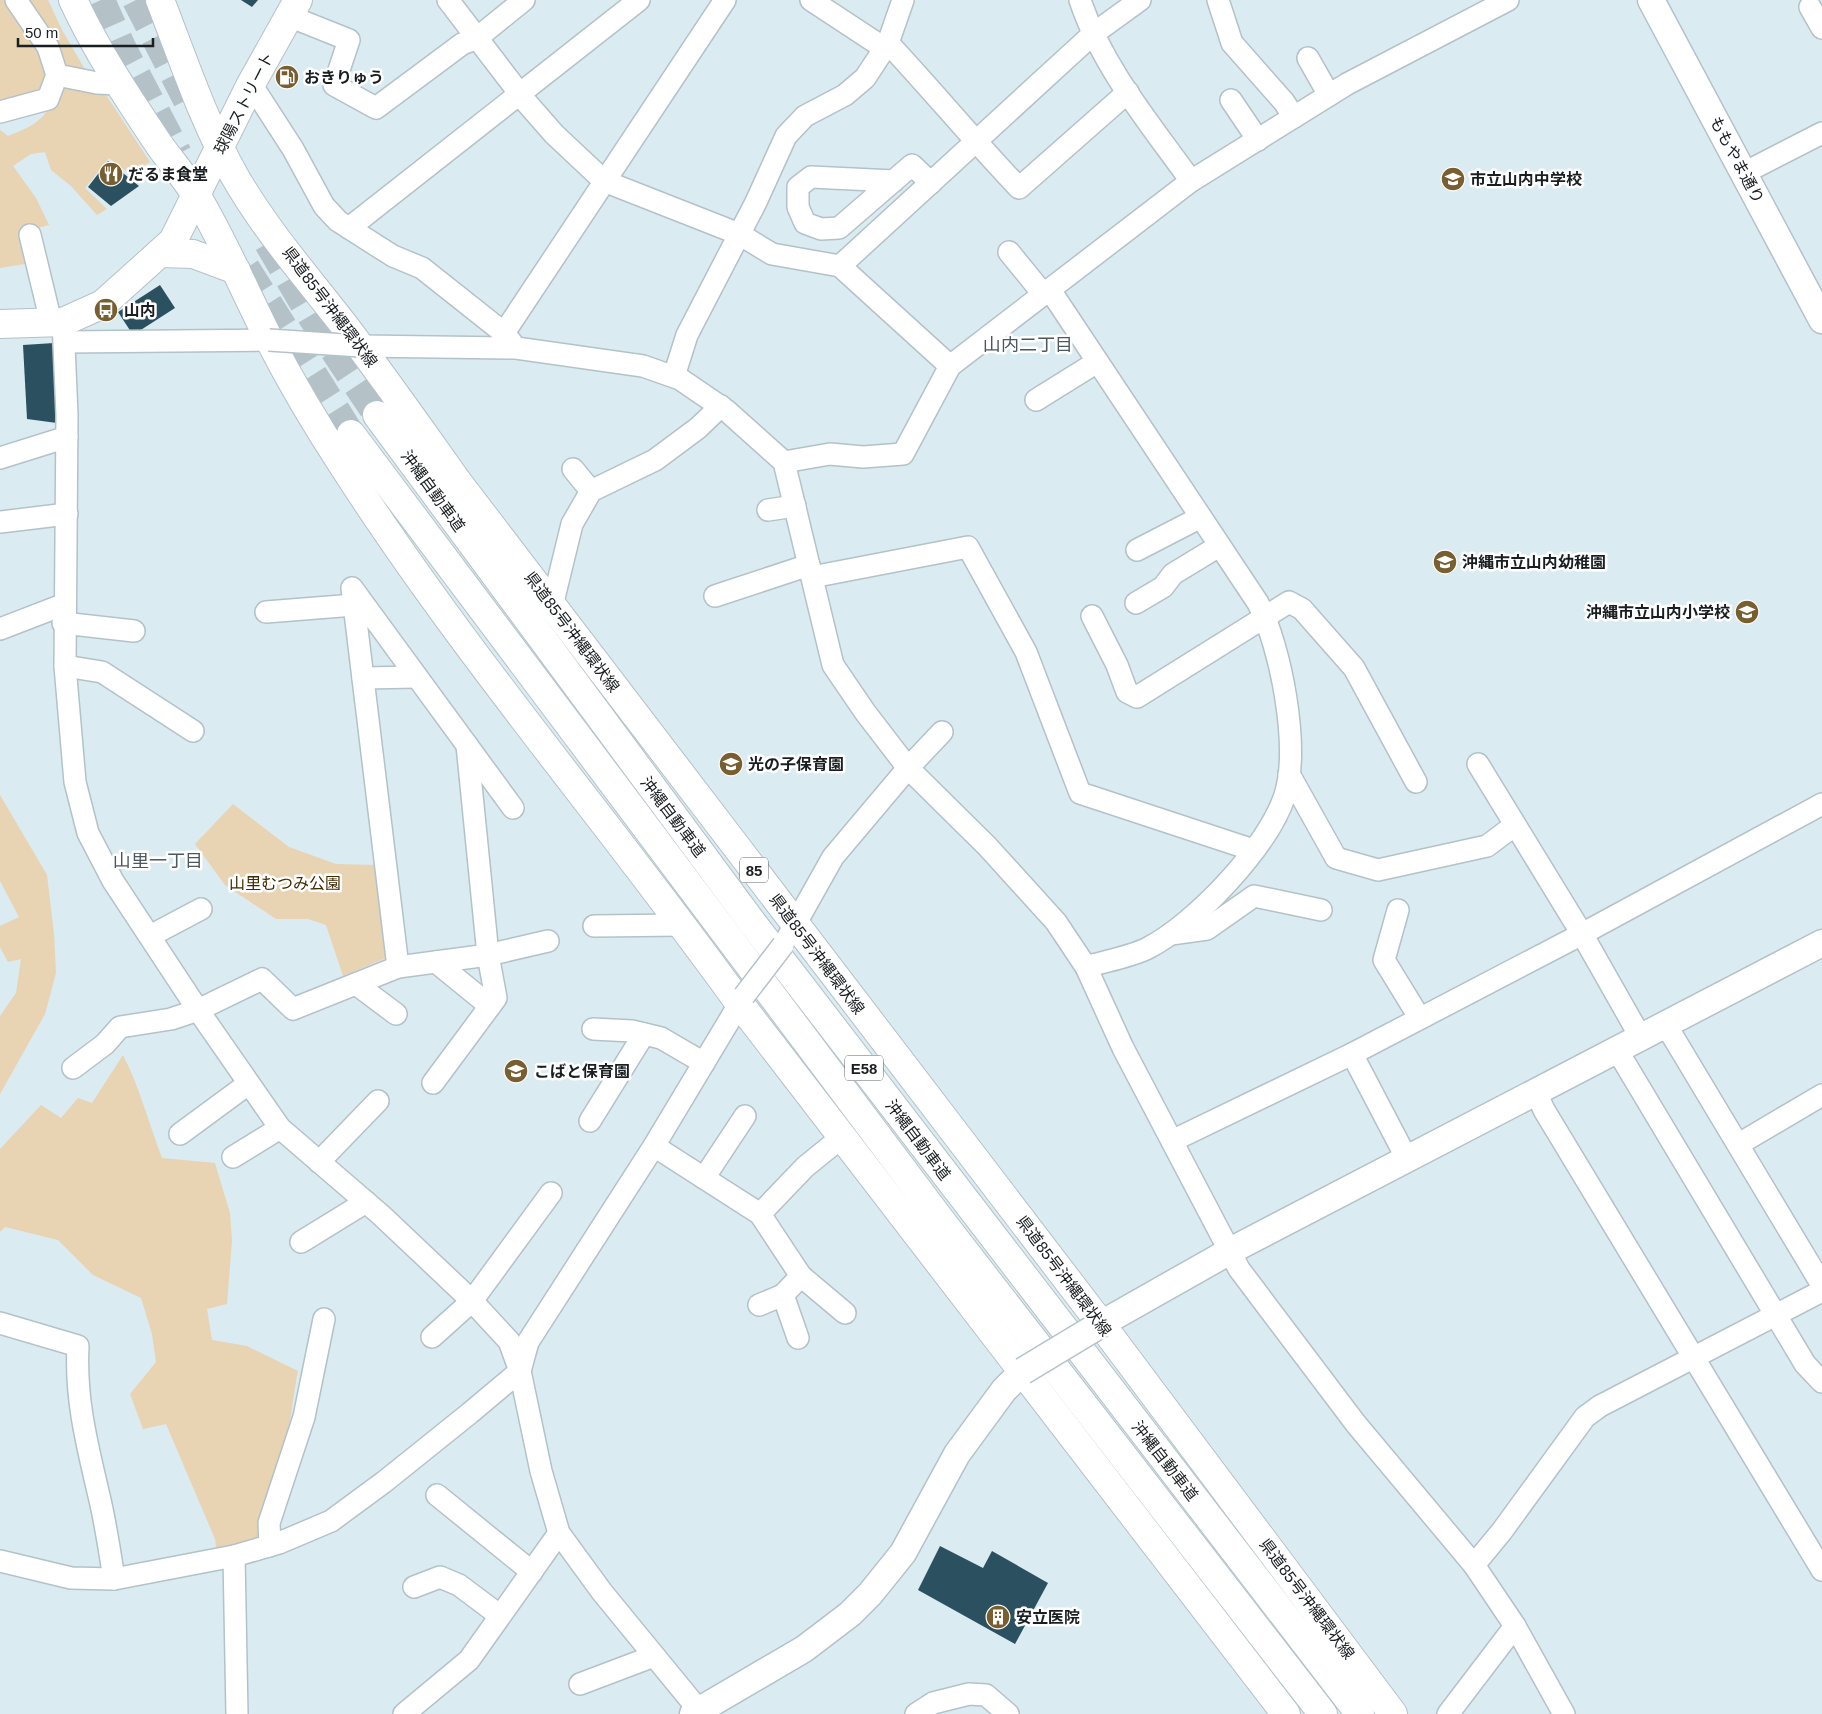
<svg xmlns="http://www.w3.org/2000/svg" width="1822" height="1714" font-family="Arial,'Noto Sans JP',sans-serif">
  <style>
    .green { fill: #e8d3b2 }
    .building { fill: #2b5161 }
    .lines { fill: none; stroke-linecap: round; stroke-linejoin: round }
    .motorway-tunnel { stroke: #b4c2c8; stroke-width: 28; stroke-dasharray: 28 14; stroke-linecap: butt }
    .minor-casing { stroke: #b3c2c9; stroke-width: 24 }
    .tertiary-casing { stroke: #b3c2c9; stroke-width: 29 }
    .secondary-casing { stroke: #b3c2c9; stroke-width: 30 }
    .primary-casing { stroke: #b3c2c9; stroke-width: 30 }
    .motorway-casing { stroke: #b3c2c9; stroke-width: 30 }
    .minor { stroke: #fff; stroke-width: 21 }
    .tertiary { stroke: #fff; stroke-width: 26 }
    .secondary { stroke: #fff; stroke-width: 28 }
    .primary { stroke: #fff; stroke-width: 28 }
    .motorway { stroke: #fff; stroke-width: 28 }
    .minor-bridge-casing { stroke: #b3c2c9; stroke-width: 24; stroke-linecap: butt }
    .tertiary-bridge-casing { stroke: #b3c2c9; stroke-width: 29; stroke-linecap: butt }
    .minor-bridge { stroke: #fff; stroke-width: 21 }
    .tertiary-bridge { stroke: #fff; stroke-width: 26 }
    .labels { text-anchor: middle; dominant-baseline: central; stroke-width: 5; stroke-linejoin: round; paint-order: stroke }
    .shield { fill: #fff; stroke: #5e6264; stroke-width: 1 }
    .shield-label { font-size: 15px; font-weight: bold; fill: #191e21 }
    .poi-label { font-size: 16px; font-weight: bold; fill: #191e21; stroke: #fff; text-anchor: start }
    .street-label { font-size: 16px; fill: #191e21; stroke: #fff }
    .park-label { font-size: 16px; fill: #402a00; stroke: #fff }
    .neighbourhood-label { font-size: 18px; fill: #4b585e; stroke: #fff }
  </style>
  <rect width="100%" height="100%" fill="#dbebf2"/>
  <g class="green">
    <path d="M0,0H48L62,30L90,78L51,77L47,91L0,105Z"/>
    <path d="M59,80L102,89L150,162L130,174L109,158L85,188L107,209L97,215L71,186L51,170L45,152L31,154L13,166L36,198L49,225L30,230L31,263L0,268V130L8,136C44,122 48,116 59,80Z"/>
    <path d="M0,795L47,875L54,934L56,973L45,1014L0,1094V1016L16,993L21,959L8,962L0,947V926L19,917L0,881Z"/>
    <path d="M233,804L289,847L336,864L376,865L395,954L343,976L326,925L308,919H276L225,885L195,844Z"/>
    <path d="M123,1055C140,1088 149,1124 162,1158L215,1163L230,1213L232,1241L227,1304L207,1309L212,1340L247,1346L298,1371C293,1396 291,1422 285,1447C275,1487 252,1503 263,1549L218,1559L215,1539L166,1424L143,1429L130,1394L156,1362L152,1334L141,1298L93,1275L58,1240L5,1227L0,1232V1149L41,1105L61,1118L78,1098L92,1103Z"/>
  </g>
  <g class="building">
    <path d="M241,0H258L252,7Z"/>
    <path d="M108,161L139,186L111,206L88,187Z"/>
    <path d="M160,285L175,308L133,335L118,312Z"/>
    <path d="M54,343L57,423L27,419L23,345Z"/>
    <path d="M940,1546L983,1568L992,1551L1048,1583L1015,1644L918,1590Z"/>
  </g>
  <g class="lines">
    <g class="motorway-tunnel">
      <path d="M101,0L122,47L178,154"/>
      <path d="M136,0L193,112"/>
      <path d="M268,243L311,316L377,415"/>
      <path d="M246,268L351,434"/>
    </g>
    <g class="minor-casing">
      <g id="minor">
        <path d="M448,0L526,102L554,134L604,181L739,234L772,254L840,266"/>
        <path d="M811,0L884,48"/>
        <path d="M1080,0C1102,67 1151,125 1191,181"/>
        <path d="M1218,0L1232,43L1284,102L1294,117"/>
        <path d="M1810,7L1822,28"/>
        <path d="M289,16L349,40L334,85L376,108L462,44L477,38L524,0"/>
        <path d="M888,43C933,91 974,141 1019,188L1128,92"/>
        <path d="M1308,58L1329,95"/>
        <path d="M57,75L97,83L118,84"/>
        <path d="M251,84L293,149L324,206L338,221L393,256L422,268L504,333L512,343"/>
        <path d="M1231,100L1258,140"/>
        <path d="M0,112L48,99L57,75L48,47L16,0"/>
        <path d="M1744,173L1822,133"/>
        <path d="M894,181L811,177L798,187V207L805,223L821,229L839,228L912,165L931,183"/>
        <path d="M349,228L639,0"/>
        <path d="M30,235L51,322"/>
        <path d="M1009,252L1044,295"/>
        <path d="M1050,290L1258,603C1281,647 1300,747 1285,795C1269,846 1195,924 1148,948C1130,957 1106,961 1086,967"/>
        <path d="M63,322L67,415L65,666L75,782L88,833L113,881L198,1010L280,1128L381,1215L472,1301L509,1341L520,1371L541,1471L559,1533L602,1592L702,1714"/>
        <path d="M504,333L725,0"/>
        <path d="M65,342L269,340"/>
        <path d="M360,346L516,348L643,366L680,379L727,411L784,462L833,665L865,712L908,768L987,846L1056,922L1086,967L1123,1048L1239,1269L1356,1424L1474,1565L1515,1626L1564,1714"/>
        <path d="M950,366L840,266L1093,34L1140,0"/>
        <path d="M674,376L687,335L756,202L786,136L805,116L845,95L865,78L888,43L903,0"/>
        <path d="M1036,400L1097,362"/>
        <path d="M0,458L67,437"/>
        <path d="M784,462L830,454L863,457L903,454L950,366L1191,181L1347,84L1508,0"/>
        <path d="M573,469L591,491"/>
        <path d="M768,510L795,506"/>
        <path d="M0,522L67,514"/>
        <path d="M1137,550L1199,518"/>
        <path d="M812,577L968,547L1026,652L1080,793L1253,850"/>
        <path d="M715,596L809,565"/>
        <path d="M1136,603L1163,587L1173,574L1219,546"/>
        <path d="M552,606L572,524L591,491L655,460L698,428L721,406"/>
        <path d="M266,612L354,605"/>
        <path d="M1092,616L1117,665L1127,692L1137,697L1289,602L1302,609L1354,668L1416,782"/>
        <path d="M63,623L134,631"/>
        <path d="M0,629L65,604"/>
        <path d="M65,666L102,672L193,731"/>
        <path d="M363,678L417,677"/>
        <path d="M1478,764L1582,934L1641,1038"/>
        <path d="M1289,774L1336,858L1378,870L1487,846L1515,825"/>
        <path d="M1398,910L1384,960L1419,1017"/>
        <path d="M594,926L683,925"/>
        <path d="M1171,934L1207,929L1254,896L1321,910"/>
        <path d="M150,936L201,909"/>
        <path d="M788,937L833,857L908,768L942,732"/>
        <path d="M436,962L490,1006"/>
        <path d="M398,967L352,588L513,808"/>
        <path d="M356,984L396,1014"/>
        <path d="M1666,1025L1822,1285"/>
        <path d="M593,1029L632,1031L661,1038L704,1063"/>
        <path d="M1617,1050L1805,1364L1822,1382"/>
        <path d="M1352,1054L1407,1159"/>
        <path d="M73,1068L105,1044L120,1027L171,1019L198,1010L262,979L293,1009L398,967L488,955L548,941"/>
        <path d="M433,1083L496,998L488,955L467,745"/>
        <path d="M1536,1092L1544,1110L1822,1570"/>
        <path d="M590,1121L644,1034"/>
        <path d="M180,1134L248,1084"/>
        <path d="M1172,1141L1352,1054L1582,934L1822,804"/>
        <path d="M1739,1144L1822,1095"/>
        <path d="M654,1146L760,1214L801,1276L845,1313"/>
        <path d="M233,1157L280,1128"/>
        <path d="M319,1162L378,1101"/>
        <path d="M704,1178L745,1116"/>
        <path d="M760,1214L805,1167L842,1137"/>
        <path d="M301,1242L366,1202"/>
        <path d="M759,1305L783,1295"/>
        <path d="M0,1323L78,1346C75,1401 88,1448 100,1500C106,1526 110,1553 114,1579"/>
        <path d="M432,1337L472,1301L551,1193"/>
        <path d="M798,1338L783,1295L801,1276"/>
        <path d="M437,1495L532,1572"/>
        <path d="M270,1546L269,1523L304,1417L324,1319"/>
        <path d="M234,1556L237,1714"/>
        <path d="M0,1561L71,1578L114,1579L234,1556L279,1543L331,1521L384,1482L470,1413L520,1371L528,1342L654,1146L744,996"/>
        <path d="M1474,1565L1502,1531L1585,1417L1600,1406L1822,1291"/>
        <path d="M414,1587L440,1577L459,1585L499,1615"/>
        <path d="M580,1684L654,1656"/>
        <path d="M404,1714L469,1660L559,1533"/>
        <path d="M916,1714L933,1703L969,1694L986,1695L1008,1714"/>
        <path d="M1448,1714L1515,1626"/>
      </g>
    </g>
    <g class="tertiary-casing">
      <g id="tertiary">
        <path d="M1651,0L1822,320"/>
        <path d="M1101,1324L1230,1251L1822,943"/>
        <path d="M693,1714L804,1649L850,1614L870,1594L903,1553L957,1454L1004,1390L1023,1371"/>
      </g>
    </g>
    <g class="secondary-casing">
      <path id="secondary" d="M0,324L63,322L103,304L173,241L251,84L298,0"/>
    </g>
    <g class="primary-casing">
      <g id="primary">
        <path d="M73,0C97,52 128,98 160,146C173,164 188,181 199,200C226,246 246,294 270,341C292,384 317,426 344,467C464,654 610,823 740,1004L1286,1714"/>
        <path d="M160,0C183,59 203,120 234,175C264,228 306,276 344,325C383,376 420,429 457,481L1101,1324L1393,1714"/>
        <path d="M160,253L193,254L236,270"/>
      </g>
    </g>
    <g class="motorway-casing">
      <g id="motorway">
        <path d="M377,415L751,921L1360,1714"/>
        <path d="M351,434L942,1222L1323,1714"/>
      </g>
    </g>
    <use href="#minor" class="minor"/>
    <use href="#tertiary" class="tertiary"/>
    <use href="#secondary" class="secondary"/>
    <use href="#primary" class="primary"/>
    <use href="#motorway" class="motorway"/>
    <g class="minor-bridge-casing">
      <g id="minor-bridge">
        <path d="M269,340L360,346"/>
        <path d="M744,996L783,945"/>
      </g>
    </g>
    <g class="tertiary-bridge-casing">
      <path id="tertiary-bridge" d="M1023,1371L1101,1324"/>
    </g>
    <use href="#minor-bridge" class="minor-bridge"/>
    <use href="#tertiary-bridge" class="tertiary-bridge"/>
  </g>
  <defs>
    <g id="fuel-disc" transform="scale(1.25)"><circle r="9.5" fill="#795e30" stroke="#fff"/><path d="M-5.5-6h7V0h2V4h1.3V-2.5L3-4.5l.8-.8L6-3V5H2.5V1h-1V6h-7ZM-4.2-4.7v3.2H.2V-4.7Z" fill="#fff"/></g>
    <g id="restaurant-disc" transform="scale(1.25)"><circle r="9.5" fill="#795e30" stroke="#fff"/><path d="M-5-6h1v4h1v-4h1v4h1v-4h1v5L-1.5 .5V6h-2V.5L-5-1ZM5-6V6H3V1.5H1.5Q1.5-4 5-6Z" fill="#fff"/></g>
    <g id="school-disc" transform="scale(1.25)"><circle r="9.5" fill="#795e30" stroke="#fff"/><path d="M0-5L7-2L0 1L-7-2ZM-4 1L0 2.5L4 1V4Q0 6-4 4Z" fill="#fff"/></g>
    <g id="bus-disc" transform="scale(1.25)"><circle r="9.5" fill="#795e30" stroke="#fff"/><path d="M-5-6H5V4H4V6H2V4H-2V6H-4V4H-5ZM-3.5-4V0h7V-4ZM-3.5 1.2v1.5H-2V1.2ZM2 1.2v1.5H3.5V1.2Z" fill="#fff"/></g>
    <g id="building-disc" transform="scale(1.25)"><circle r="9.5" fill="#795e30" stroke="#fff"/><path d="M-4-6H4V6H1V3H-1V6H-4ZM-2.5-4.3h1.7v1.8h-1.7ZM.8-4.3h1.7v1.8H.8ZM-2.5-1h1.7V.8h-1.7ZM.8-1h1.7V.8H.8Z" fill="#fff"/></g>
  </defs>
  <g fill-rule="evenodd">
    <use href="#fuel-disc" x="287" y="77"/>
    <use href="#restaurant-disc" x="111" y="174"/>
    <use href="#school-disc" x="1453" y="179"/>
    <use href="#bus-disc" x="106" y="310"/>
    <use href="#school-disc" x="1445" y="562"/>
    <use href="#school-disc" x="1747" y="612"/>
    <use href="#school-disc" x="731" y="764"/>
    <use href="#school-disc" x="516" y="1071"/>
    <use href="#building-disc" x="998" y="1617"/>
  </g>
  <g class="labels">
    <g class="shield">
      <rect x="740" y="857.5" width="28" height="25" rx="4"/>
      <rect x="845" y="1055.5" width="38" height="25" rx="4"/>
    </g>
    <g class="shield-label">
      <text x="754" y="870">85</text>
      <text x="864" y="1068">E58</text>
    </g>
    <g class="poi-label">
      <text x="304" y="77">おきりゅう</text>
      <text x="128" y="174">だるま食堂</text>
      <text x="1470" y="179">市立山内中学校</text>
      <text x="124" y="310">山内</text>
      <text x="1462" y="562">沖縄市立山内幼稚園</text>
      <text x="1730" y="612" text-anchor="end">沖縄市立山内小学校</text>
      <text x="748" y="764">光の子保育園</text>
      <text x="534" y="1071">こばと保育園</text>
      <text x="1016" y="1617">安立医院</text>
    </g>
    <g class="street-label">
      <text transform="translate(244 103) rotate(-63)">球陽ストリート</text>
      <text transform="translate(1737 160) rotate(62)">ももやま通り</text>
      <text transform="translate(330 307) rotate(53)">県道85号沖縄環状線</text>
      <text transform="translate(433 491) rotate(54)">沖縄自動車道</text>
      <text transform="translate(572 632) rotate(53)">県道85号沖縄環状線</text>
      <text transform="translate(673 817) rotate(53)">沖縄自動車道</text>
      <text transform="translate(817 954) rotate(53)">県道85号沖縄環状線</text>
      <text transform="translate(918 1140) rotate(53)">沖縄自動車道</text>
      <text transform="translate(1064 1276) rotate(53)">県道85号沖縄環状線</text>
      <text transform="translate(1165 1461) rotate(52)">沖縄自動車道</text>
      <text transform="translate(1307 1599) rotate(53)">県道85号沖縄環状線</text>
    </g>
    <g class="park-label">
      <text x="285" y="883">山里むつみ公園</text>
    </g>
    <g class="neighbourhood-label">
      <text x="1028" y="345">山内二丁目</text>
      <text x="158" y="861">山里一丁目</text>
    </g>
  </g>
  <path d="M18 38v8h135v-8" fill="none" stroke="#191e21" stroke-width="2.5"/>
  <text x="25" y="38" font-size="15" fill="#191e21" stroke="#ffffff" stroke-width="4" paint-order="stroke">50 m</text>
</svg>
